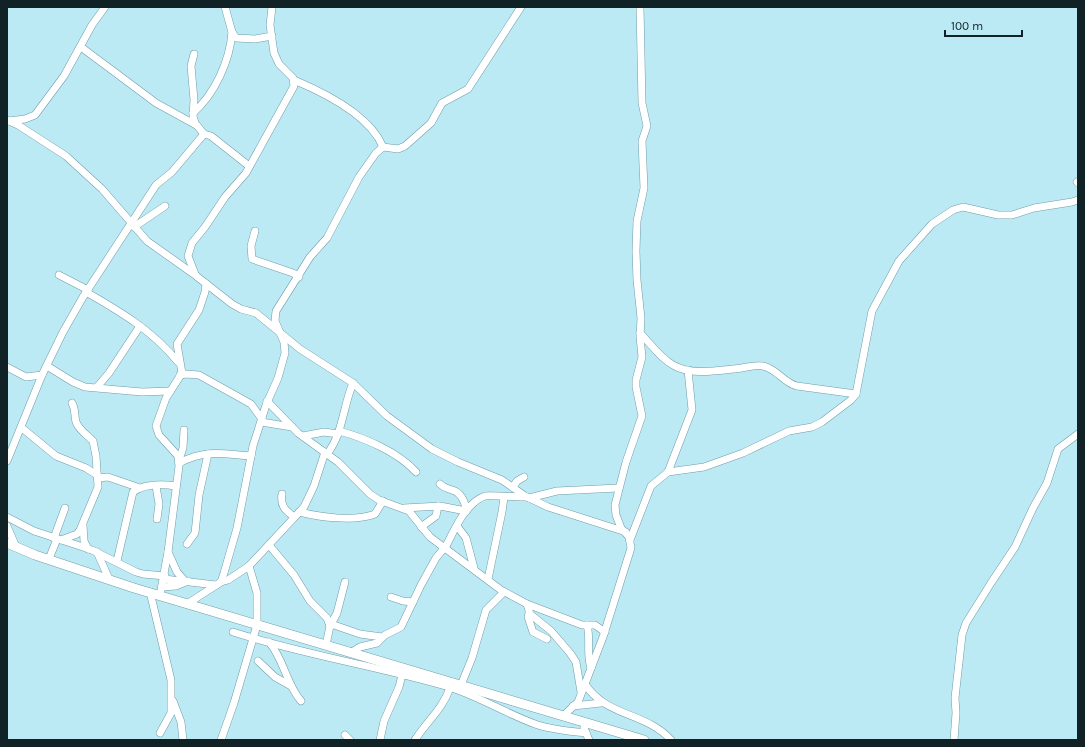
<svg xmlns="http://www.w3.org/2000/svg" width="1085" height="747" font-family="Karla,sans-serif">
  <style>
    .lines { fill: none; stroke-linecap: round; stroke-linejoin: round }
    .minor-casing { stroke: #709ca7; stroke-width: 8 }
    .major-casing { stroke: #709ca7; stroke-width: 10 }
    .minor { stroke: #fff; stroke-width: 7 }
    .major { stroke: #fff; stroke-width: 9 }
  </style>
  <rect width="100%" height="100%" fill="#bbeaf5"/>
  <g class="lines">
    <g class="minor-casing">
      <g id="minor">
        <path d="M225,7L232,32L236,38L255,39L272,36"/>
        <path d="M81,47L156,103L196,125"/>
        <path d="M194,54L191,66L194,100L193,116L195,123L204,134"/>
        <path d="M294,80C325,93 370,115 383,147"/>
        <path d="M193,113C215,94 230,60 232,32"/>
        <path d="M7,120L18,125L66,156L102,189L147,241L195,275L232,304L241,309L256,313L300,349L353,383L387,416L432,449L458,462L502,480L525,496L548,507L626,532"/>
        <path d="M9,121L25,119L35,115L64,76L92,25L105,7"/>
        <path d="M1077,182L1078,183"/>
        <path d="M134,227L165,206"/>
        <path d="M255,231L251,246L252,259L293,273L299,277"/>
        <path d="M195,274L188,256L192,243L205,227L225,197L246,173L294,86L293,78L279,64L274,53L270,25L272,7"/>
        <path d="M59,275L88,290"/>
        <path d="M86,292C121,312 153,331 178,362"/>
        <path d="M640,333C650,343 660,358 673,365C689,375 715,371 733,369C743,369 753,364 763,366C777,369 784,383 797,386L856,394"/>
        <path d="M47,366L73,382L85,387L142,392L170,391"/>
        <path d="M7,367L26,377L42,375"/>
        <path d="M180,375L186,374L199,375L251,404L262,419"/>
        <path d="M97,387L109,373L140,326"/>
        <path d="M267,401L298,433L338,462L370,494L379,500L409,511L430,537L501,590L527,604L582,625H595L605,632"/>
        <path d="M261,422L292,427"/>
        <path d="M22,428L56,456L86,468L97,475"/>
        <path d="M339,431C365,438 398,452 416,472"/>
        <path d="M303,436L324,432L338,434"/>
        <path d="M327,454C343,434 343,406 353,383"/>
        <path d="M179,460L183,448L184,430"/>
        <path d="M7,461L42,375L63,332L83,297L156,185L172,172L204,134L211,136L249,166"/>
        <path d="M179,463C207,449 222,454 251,456"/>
        <path d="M668,472L704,467L743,453L789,431L812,427L822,422L851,400L856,394L872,311L899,261L932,224L953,210L963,207L998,215H1012L1034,208L1072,202L1078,200"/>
        <path d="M98,478L108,477L140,488"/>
        <path d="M440,484C444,488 447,488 452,490C461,492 464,501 467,510"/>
        <path d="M156,486L159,504L157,519"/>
        <path d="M513,487L517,481L524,477"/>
        <path d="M282,494C280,506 285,510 294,517"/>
        <path d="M529,498L557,491L618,488"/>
        <path d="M404,508L440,506L466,511"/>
        <path d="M299,512C320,517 354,522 375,514L383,501"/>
        <path d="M7,517L34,531L92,550L136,572L143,574L165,576"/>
        <path d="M83,525L84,541L88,549"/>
        <path d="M7,526L16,547"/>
        <path d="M457,526L466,538L474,568"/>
        <path d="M421,527L436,516L438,506"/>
        <path d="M54,538L65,508"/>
        <path d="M61,540L77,534L80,530L98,487L96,456L93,441C87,435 79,430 76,422C74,415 76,410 72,403"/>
        <path d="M630,540L651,486L668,472L692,410L688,370"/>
        <path d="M187,544L195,533L199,495L208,454"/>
        <path d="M269,545L294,575L310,601L327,618L330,626L326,645"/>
        <path d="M445,548C454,531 465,503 485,496C490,495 518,497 526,497"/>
        <path d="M97,552L109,579"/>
        <path d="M168,552L177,572L184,580"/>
        <path d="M49,559L57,539"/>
        <path d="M117,561L133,492C144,484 162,484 176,486"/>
        <path d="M164,579L216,585"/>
        <path d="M488,579L502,512L504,497"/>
        <path d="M221,582L228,580L249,566L304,507L314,486L325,452"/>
        <path d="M162,587L176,586L188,581"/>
        <path d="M150,592L171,680V713L160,733"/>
        <path d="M160,595L168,552L179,466L178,456L159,435L156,426L166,398L182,373L177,344L199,310L205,292L206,284"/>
        <path d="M391,597L403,601L413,602"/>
        <path d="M187,604L221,582L224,573L237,528L253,446L266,405L278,378L285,353L284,342L275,321L276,311L310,257L327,238L359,177L376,153L383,147L398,149L405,146L431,123L442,103L468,89L521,7"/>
        <path d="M527,604L530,614L551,631L570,653L576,662L581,692"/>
        <path d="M529,613L528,617L533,632L547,639"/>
        <path d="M331,624L360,634L382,637"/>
        <path d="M587,625C591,639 586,654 591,668"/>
        <path d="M330,626L337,613L345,582"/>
        <path d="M233,632C304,655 378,666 449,687C480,697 505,713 535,724C551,730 569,731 586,733"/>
        <path d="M269,642C284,659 286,684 301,701"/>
        <path d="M352,652L360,647L377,643L385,635L401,627L421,585L436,558L445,547"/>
        <path d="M258,661L275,677L291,686"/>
        <path d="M585,684C606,717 646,712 671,740"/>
        <path d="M461,685L472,658L486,610L504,592"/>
        <path d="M173,701L181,722L183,740"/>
        <path d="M573,706L601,703"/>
        <path d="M563,716L578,702L585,684L603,637L631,548L629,537L621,528L616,515L615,505L626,462L642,416L636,387V380L642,357L640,337L641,318L637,280L636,251L637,221L644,188L642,141L647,126L642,103L640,7"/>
        <path d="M584,728L589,740"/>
        <path d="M345,735L350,740"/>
        <path d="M221,740L234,703L257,625V593L249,566"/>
        <path d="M380,740L384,721L399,687L402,675"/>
        <path d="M415,740C427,721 442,710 450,688"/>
        <path d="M954,740L956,713L955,698L962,635L966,623L991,583L1015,547L1033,508L1047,483L1058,449L1078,434"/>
      </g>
    </g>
    <g class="major-casing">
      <path id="major" d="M7,543L35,555L134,588L644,740"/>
    </g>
    <use href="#minor" class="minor"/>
    <use href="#major" class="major"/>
  </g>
  <rect width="1085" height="747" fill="none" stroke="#102226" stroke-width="16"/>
  <path d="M945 30v6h77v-6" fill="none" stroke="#102226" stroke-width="2"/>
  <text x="951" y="30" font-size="12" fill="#102226" stroke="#bbeaf5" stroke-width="3" paint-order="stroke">100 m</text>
</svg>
